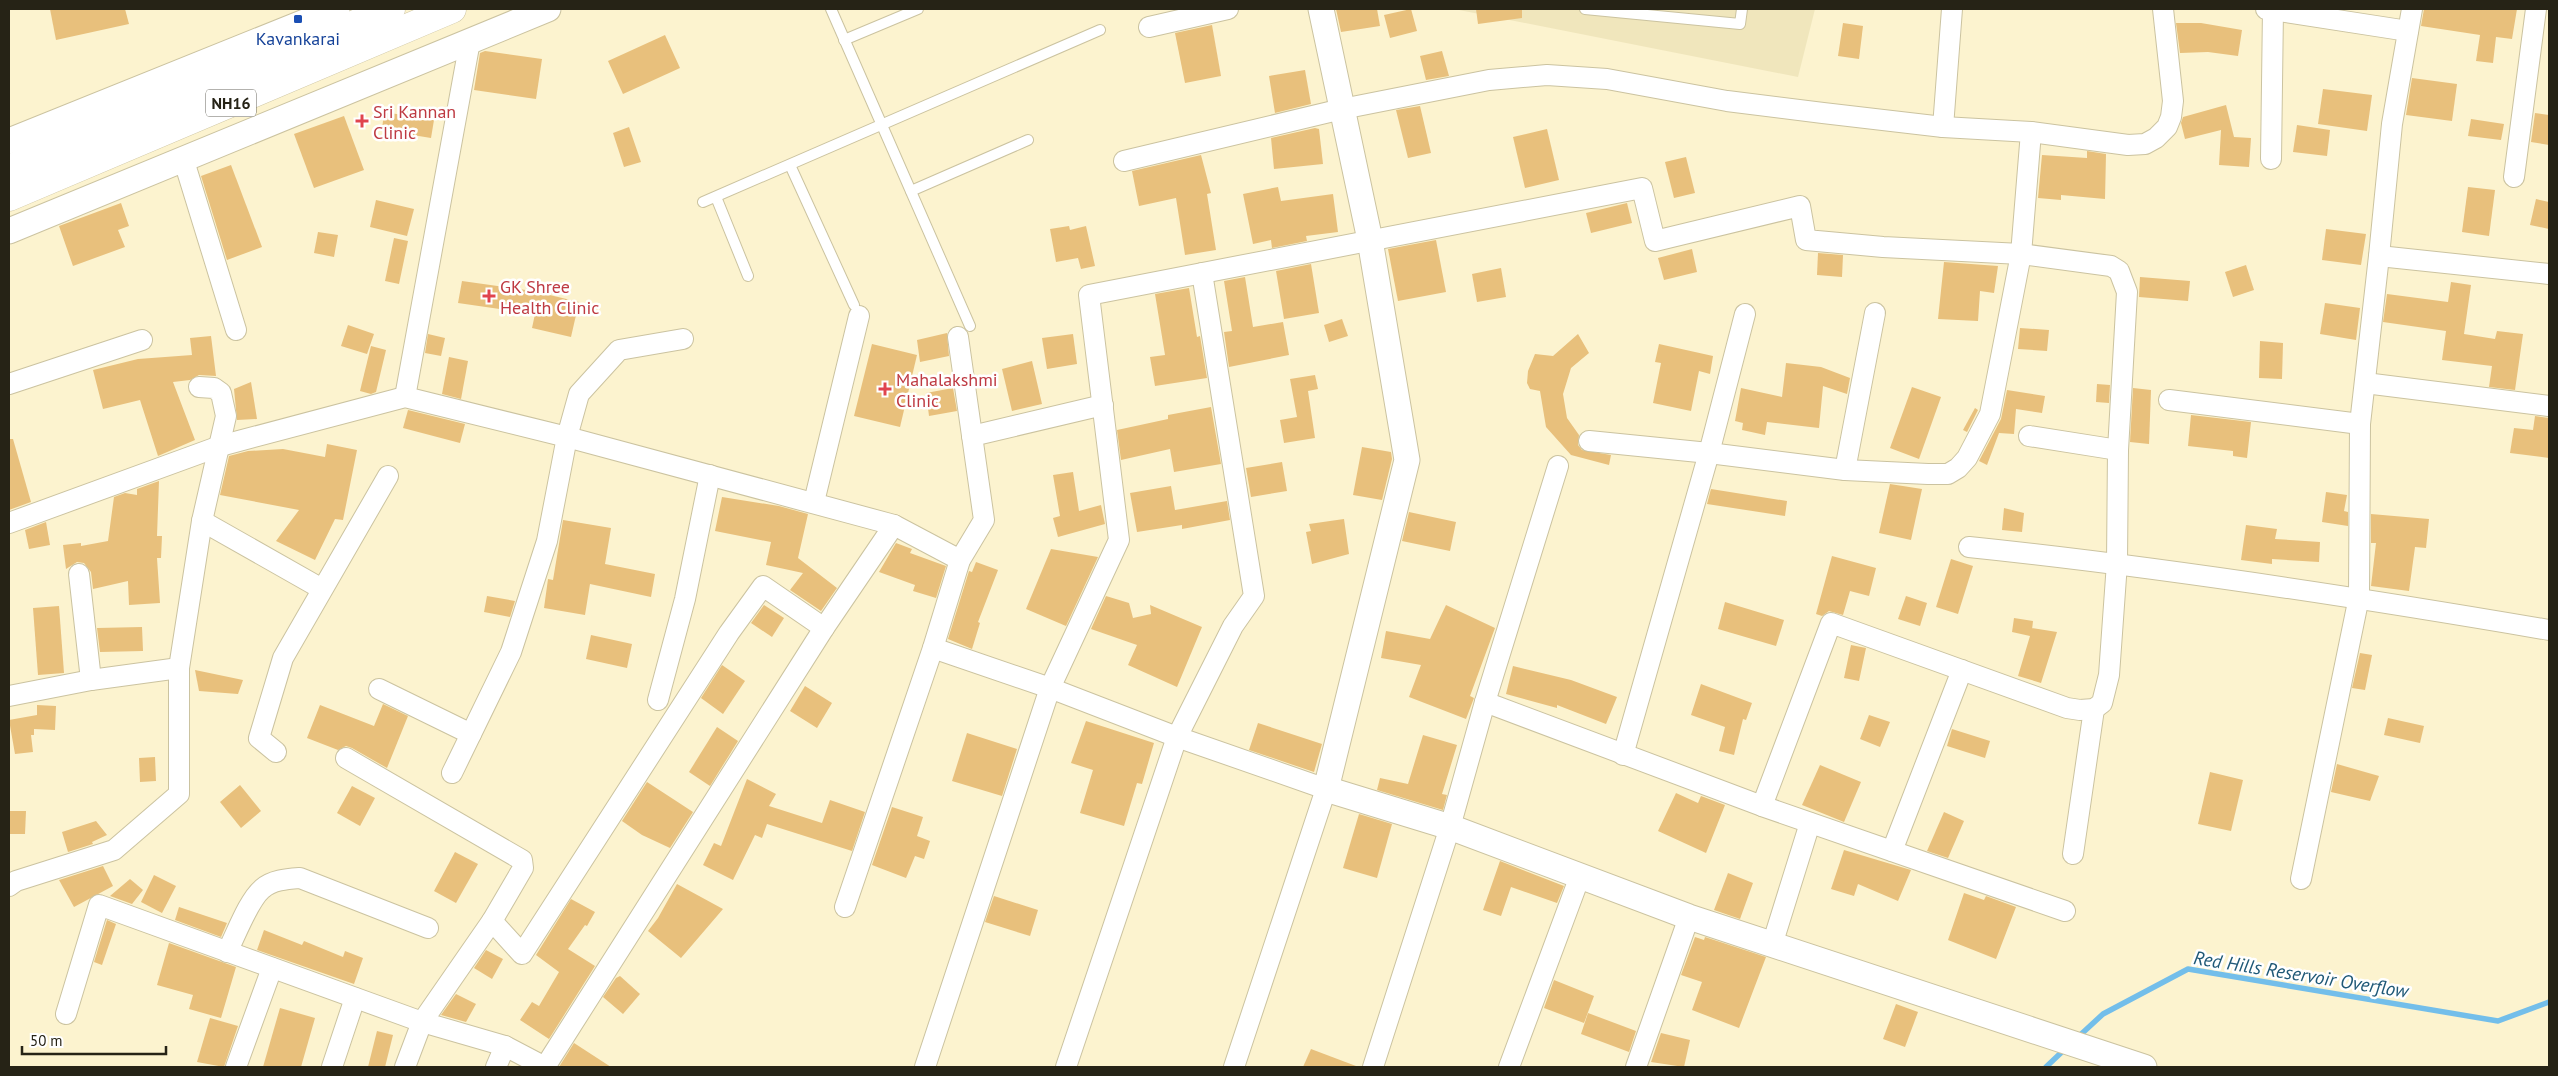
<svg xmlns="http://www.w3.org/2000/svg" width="2558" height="1076" font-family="'PT Sans',sans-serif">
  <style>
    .built { fill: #f0e6bc }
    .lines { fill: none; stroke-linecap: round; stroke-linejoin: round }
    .stream { stroke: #73beea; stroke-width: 5.5 }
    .building { fill: #e8c07c }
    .service-casing { stroke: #cbc3a0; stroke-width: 12 }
    .minor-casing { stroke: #cbc3a0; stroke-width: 22 }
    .tertiary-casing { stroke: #cbc3a0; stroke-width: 27 }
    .trunk-casing { stroke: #cbc3a0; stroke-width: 29 }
    .service { stroke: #fff; stroke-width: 10 }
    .minor { stroke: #fff; stroke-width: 20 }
    .tertiary { stroke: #fff; stroke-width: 25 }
    .trunk { stroke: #fff; stroke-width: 28 }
    .transit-dot { fill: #1a4fb4; stroke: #fff; stroke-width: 2 }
    .health-dot { fill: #e0444e; stroke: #fff; stroke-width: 2 }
    .labels { text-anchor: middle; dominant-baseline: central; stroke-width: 5; stroke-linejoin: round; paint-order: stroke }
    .shield { fill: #fff; stroke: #67655c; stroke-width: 1 }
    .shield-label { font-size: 16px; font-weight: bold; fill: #262316 }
    .transit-label { font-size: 18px; fill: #164399; stroke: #fff }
    .health-label { font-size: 18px; fill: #be3a42; stroke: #fff; text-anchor: start }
    .water-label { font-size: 19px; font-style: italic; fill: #205977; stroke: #fff }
  </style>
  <rect width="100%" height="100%" fill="#fcf3cf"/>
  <path class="built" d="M1454,9H1815L1798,77Z"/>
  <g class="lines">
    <g class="stream">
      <path d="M2077,1038L2103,1014L2188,969L2498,1021L2549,1002"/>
      <path d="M2046,1067L2065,1049"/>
    </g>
  </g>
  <g class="building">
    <path d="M50,9H125L129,24L56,40Z"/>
    <path d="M1336,9H1377L1380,26L1341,32Z"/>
    <path d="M1411,9L1417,31L1390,38L1384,15Z"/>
    <path d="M1476,9H1522V18L1478,24Z"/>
    <path d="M2424,9H2517L2512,39L2496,37L2493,63L2476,61L2480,35L2421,26Z"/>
    <path d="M1843,23L1863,26L1859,59L1838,56Z"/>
    <path d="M2176,23H2201L2242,30L2238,56L2208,52L2180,53Z"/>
    <path d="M1212,25L1221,76L1185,83L1175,33Z"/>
    <path d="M665,35L680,68L623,94L608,61Z"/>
    <path d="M485,51L542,59L536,99L474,90L480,53Z"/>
    <path d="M1442,51L1449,76L1426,80L1420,56Z"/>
    <path d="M1305,70L1311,104L1275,113L1269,76Z"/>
    <path d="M2412,78L2457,84L2452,121L2406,115Z"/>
    <path d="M2323,89L2372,95L2367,131L2318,124Z"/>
    <path d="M2226,105L2234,137L2251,138L2249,167L2219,165L2221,130L2185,139L2181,123L2183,117Z"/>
    <path d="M1420,106L1431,153L1408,158L1396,110Z"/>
    <path d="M384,112L434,120L431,138L382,130Z"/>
    <path d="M2535,113L2549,115V145L2531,142Z"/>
    <path d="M344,116L364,170L314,188L294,134Z"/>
    <path d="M2471,119L2504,124L2501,140L2468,136Z"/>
    <path d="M2297,125L2330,130L2327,156L2293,152Z"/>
    <path d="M629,127L641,162L624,167L613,133Z"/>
    <path d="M1315,128L1319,129L1323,164L1274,169L1271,138Z"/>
    <path d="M1547,129L1559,180L1525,188L1513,137Z"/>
    <path d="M2087,151L2106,154L2105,199L2061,195V200L2038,198L2042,155L2087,158Z"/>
    <path d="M1201,155L1211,193L1207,194L1216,250L1185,255L1176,198L1139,206L1132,171Z"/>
    <path d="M1686,157L1695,193L1674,198L1665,162Z"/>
    <path d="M231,165L262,247L227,260L201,176Z"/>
    <path d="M1278,187L1281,201L1333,194L1338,232L1306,236L1307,241L1272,248L1271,240L1253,244L1243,194Z"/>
    <path d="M2468,187L2495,190L2489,236L2462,232Z"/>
    <path d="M2536,199L2549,202V229L2530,225Z"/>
    <path d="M376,200L414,209L407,236L370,227Z"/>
    <path d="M121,203L129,226L118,230L125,247L73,266L59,226Z"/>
    <path d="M1627,203L1632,223L1591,233L1586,213Z"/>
    <path d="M1069,226L1070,230L1086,226L1095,266L1081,269L1078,258L1056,262L1050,229Z"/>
    <path d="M2326,229L2366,234L2361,265L2322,260Z"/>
    <path d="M318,232L338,235L334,257L314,253Z"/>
    <path d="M394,238L408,241L399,284L385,281Z"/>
    <path d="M1436,240L1446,292L1398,301L1388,249Z"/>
    <path d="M1692,249L1697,272L1664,280L1658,258Z"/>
    <path d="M1818,253L1843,255L1842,277L1817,275Z"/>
    <path d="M1944,262L1998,266L1994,293L1980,291L1978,321L1938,319Z"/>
    <path d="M1311,264L1319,313L1284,319L1276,271Z"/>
    <path d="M2246,265L2254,290L2233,297L2225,272Z"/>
    <path d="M1501,268L1506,297L1477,302L1472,274Z"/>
    <path d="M1245,277L1253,327L1283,322L1289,355L1229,367L1224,332L1232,331L1224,281Z"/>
    <path d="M2140,277L2190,281L2188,301L2139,297Z"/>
    <path d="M462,281L533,291L579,302L571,337L532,328L535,314L458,303Z"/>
    <path d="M2451,282L2471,285L2464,334L2495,339L2497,331L2523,334L2515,390L2489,387L2492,366L2442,360L2446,331L2383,322L2387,294L2448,302Z"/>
    <path d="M1189,288L1197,337L1200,336L1207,378L1155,386L1150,357L1165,355L1155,294Z"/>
    <path d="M2325,303L2360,308L2356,340L2320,334Z"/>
    <path d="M1342,319L1348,336L1329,342L1324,325Z"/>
    <path d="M348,325L374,334L367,354L341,346Z"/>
    <path d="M2020,328L2049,330L2047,351L2018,349Z"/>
    <path d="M947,333L949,356L920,362L917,340Z"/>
    <path d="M428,334L445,338L441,356L425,353Z"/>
    <path d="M1073,334L1077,364L1047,369L1042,338Z"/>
    <path d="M1578,334L1589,353L1571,368L1563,394L1567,418L1579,435L1578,445L1582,450L1611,455L1609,465L1571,455L1546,427L1540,391L1530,389L1527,383L1528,371L1535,354L1553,356Z"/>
    <path d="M211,336L216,376L199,375L190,380L173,382L195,440L158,456L140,400L103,409L93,370L138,359L192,355L190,338Z"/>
    <path d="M2260,341L2283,343L2282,379L2259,378Z"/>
    <path d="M872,344L917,355L900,427L854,416Z"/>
    <path d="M1659,344L1713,356L1710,374L1699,371L1691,411L1653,403L1661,363L1655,362Z"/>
    <path d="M371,346L386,350L376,392L371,394L360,391Z"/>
    <path d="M449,357L468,361L461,399L442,394Z"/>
    <path d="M1032,361L1042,404L1012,411L1002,369Z"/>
    <path d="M1786,363L1821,367L1850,378L1847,394L1823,386L1819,428L1767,422L1765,435L1742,430L1743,423L1735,421L1741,388L1782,397Z"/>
    <path d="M1315,375L1318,389L1308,391L1315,438L1284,443L1280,420L1297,417L1290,379Z"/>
    <path d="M251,382L257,419L237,420L234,389Z"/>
    <path d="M2097,384L2110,385L2109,403L2096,402Z"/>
    <path d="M1912,387L1941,397L1919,459L1890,448Z"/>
    <path d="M953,388L957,411L929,416L926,393Z"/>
    <path d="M2133,388L2151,390L2149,444L2130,442Z"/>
    <path d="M2007,390L2045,396L2042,413L2016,409L2014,434L1999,433L1987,465L1979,461L2001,419Z"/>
    <path d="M1211,407L1221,464L1174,472L1170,449L1121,460L1117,430L1168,419V415Z"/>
    <path d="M1975,408L1978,410L1967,432L1963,430Z"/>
    <path d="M408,410L465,424L460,443L403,428Z"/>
    <path d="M2191,415L2251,422L2247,458L2233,456V451L2188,446Z"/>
    <path d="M2535,416L2549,418V458L2510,453L2514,428L2533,430Z"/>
    <path d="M9,439H13L31,502L9,510Z"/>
    <path d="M327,444L357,450L343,520L335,519L315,560L276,541L299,510L220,495L229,456L248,451L283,449L325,457Z"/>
    <path d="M1362,447L1391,452L1392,459L1382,500L1353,495Z"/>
    <path d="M1282,462L1287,491L1251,497L1246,468Z"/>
    <path d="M1073,472L1079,511L1101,505L1105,524L1058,537L1053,518L1060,516L1053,475Z"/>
    <path d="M159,481L157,536H162L161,558H157L160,603L129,605L128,581L93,589L91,572L84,563L77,562L66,569L63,545L81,543V546L108,541L114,497L125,493L137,495V489Z"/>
    <path d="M1890,484L1922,489L1911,540L1879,533Z"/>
    <path d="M1171,486L1175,510L1227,501L1230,520L1182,529V525L1137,532L1130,493Z"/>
    <path d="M1711,489L1787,501L1785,516L1707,504Z"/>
    <path d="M2326,492L2347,495L2344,511L2348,512V526L2322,522Z"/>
    <path d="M722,497L779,506L808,514L798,558L837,588L821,611L790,590L803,573L766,565L771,542L715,531Z"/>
    <path d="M2004,508L2024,513L2022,532L2002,530Z"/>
    <path d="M1409,512L1456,522L1450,551L1402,541Z"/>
    <path d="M2371,514L2429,519L2426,548L2415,547L2409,591L2371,586L2376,543H2371Z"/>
    <path d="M1344,519L1349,554L1312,564L1306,532L1311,531L1309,524Z"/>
    <path d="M563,520L611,528L605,564L655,574L651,597L590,584L585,615L544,608L548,579L553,580Z"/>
    <path d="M46,522L50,545L29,549L25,530Z"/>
    <path d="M2246,525L2277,529L2275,539L2320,542L2319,562L2272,559V564L2241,560Z"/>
    <path d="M896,543L912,549L910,553L946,566L936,598L913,591L915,585L879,572Z"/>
    <path d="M1051,549L1098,557L1066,626L1026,609Z"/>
    <path d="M1832,556L1876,568L1869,596L1850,591L1843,615L1829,611L1822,616L1816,614Z"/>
    <path d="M1951,559L1973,566L1958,614L1936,607Z"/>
    <path d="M976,562L998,570L978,622L980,623L972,649L948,639L969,571L972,572Z"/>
    <path d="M487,596L515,601L510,617L484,612Z"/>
    <path d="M1106,596L1129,603L1133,618L1151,614L1150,605L1202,627L1177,687L1128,665L1137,645L1091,629Z"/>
    <path d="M1906,596L1927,603L1920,626L1898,619Z"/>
    <path d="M1725,602L1784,620L1776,646L1718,629Z"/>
    <path d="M764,605L784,618L772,637L751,623Z"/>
    <path d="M1446,605L1495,628L1470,696L1474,698L1466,719L1409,697L1421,665L1381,658L1386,631L1430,639Z"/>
    <path d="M59,606L64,673L38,675L33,608Z"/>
    <path d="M2014,618L2033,621L2032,630V628L2057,632L2041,683L2018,676L2030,636L2012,632Z"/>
    <path d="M142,627L143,651L100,652L97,628Z"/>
    <path d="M591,635L632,644L627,668L586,659Z"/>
    <path d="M1851,645L1866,648L1859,681L1844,678Z"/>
    <path d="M2360,653L2372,655L2365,690L2352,688Z"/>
    <path d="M722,665L745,681L723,714L701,698Z"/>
    <path d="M1513,666L1571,680L1617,697L1606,724L1557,705V708L1506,694Z"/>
    <path d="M195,670L243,680L238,694L199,691Z"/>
    <path d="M1701,684L1752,703L1746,720L1743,719L1734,755L1719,751L1725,727L1691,715Z"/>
    <path d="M805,686L832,703L817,728L790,711Z"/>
    <path d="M383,704L408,716L387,768L352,748L346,746L338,750L307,738L320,705L374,726Z"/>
    <path d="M37,705L56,706L55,730L34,729V735H31L33,752L15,754L9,720L37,715Z"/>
    <path d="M1869,715L1890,722L1880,747L1860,739Z"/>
    <path d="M2388,718L2424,726L2420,743L2384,735Z"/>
    <path d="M1086,721L1154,743L1142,784L1137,783L1124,826L1080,813L1093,770L1071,763Z"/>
    <path d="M1258,723L1322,744L1314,772L1249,750Z"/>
    <path d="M717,727L738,741L710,786L689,772Z"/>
    <path d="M1952,729L1990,741L1985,758L1947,746Z"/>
    <path d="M967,733L1017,749L1002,796L952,781Z"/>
    <path d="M1423,735L1457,745L1442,794L1447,795L1443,810L1377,790L1380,778L1408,784Z"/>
    <path d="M155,757L156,781L140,782L139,758Z"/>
    <path d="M2337,764L2379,776L2370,801L2331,792Z"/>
    <path d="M1820,765L1861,782L1844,822L1802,805Z"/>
    <path d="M2210,772L2243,780L2231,831L2198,824Z"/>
    <path d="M747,779L776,794L769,806L822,823L830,800L865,812L852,851L767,824L762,838L755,835L733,880L703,865L714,843L721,846Z"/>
    <path d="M647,782L693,812L670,848L642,835L622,821Z"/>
    <path d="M240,785L261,811L241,828L220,802Z"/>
    <path d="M352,786L375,798L360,826L337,813Z"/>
    <path d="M1676,793L1698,803L1701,796L1725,805L1706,853L1658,831Z"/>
    <path d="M892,807L923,817L917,836L930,841L924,859L915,856L906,878L872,865Z"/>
    <path d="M9,811H26L25,834H9Z"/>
    <path d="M1944,812L1964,821L1948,858L1927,851Z"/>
    <path d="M1359,814L1392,824L1377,878L1343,868Z"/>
    <path d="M96,821L107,835L92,842L93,844L68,852L62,832Z"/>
    <path d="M1844,850L1911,870L1898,901L1858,884L1854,896L1831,889Z"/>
    <path d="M455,852L478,864L456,903L434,891Z"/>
    <path d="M1500,861L1564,886L1557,903L1511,887L1501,916L1483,910Z"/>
    <path d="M103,866L113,886L74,907L59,880Z"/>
    <path d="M1728,873L1753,883L1740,919L1714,910Z"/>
    <path d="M154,875L176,886L162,913L141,902Z"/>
    <path d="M130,879L143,890L132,904L110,896Z"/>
    <path d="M677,884L723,909L681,958L648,931L658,918Z"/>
    <path d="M1964,893L1984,900L1986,896L2016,907L1996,959L1948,940Z"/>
    <path d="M994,896L1038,910L1030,936L985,922Z"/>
    <path d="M571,899L595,912L587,926L585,925L568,949L595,966L549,1039L520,1020L532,1002L539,1006L559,972L536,955Z"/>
    <path d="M179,907L227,923L221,937L175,920Z"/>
    <path d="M107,920L116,924L102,965L94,962Z"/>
    <path d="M264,930L302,945L304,941L343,957L345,951L363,958L354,984L257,950Z"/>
    <path d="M1695,937L1704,940L1705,937L1766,957L1739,1028L1692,1010L1702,982L1681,975Z"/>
    <path d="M169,943L236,967L221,1018L189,1009L193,995L157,985Z"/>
    <path d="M486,950L503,959L492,979L474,968Z"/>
    <path d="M620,976L640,994L623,1014L603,997L616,978Z"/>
    <path d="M1554,980L1594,996L1584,1023L1544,1008Z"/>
    <path d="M456,994L476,1004L466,1022L441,1015Z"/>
    <path d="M1896,1004L1918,1012L1905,1047L1883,1039Z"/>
    <path d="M280,1008L315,1018L301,1067H263Z"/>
    <path d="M1588,1013L1636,1031L1629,1052L1581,1034Z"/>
    <path d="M210,1018L238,1026L224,1067L197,1062Z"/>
    <path d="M377,1031L393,1035L385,1067H368Z"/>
    <path d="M1661,1033L1690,1040L1684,1067L1651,1062Z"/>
    <path d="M574,1043L611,1067H559Z"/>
    <path d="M1311,1049L1356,1066V1067H1303Z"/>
  </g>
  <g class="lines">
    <g class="service-casing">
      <g id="service">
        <path d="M831,9L970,326"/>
        <path d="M1585,9L1740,24L1742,9"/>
        <path d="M844,40L918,9"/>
        <path d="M790,165L854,305"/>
        <path d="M911,191L1028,140"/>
        <path d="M716,197L748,276"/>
        <path d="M703,202L1100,30"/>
      </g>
    </g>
    <g class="minor-casing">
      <g id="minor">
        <path d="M2266,9L2408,31"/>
        <path d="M1149,27L1228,9"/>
        <path d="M1943,127L1952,9"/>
        <path d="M2271,159L2273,9"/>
        <path d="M184,161L236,330"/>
        <path d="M1124,161L1342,109L1489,80L1547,75L1607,79L1727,101L1823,113L1943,127L2031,132L2128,145L2145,144L2156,138L2167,127L2171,117L2173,101L2163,9"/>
        <path d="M2514,177L2536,9"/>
        <path d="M2379,256L2549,274"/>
        <path d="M2365,383L2549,406"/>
        <path d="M9,384L142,340"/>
        <path d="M405,397L470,41"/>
        <path d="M2169,400L2360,424"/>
        <path d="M972,436L1103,405"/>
        <path d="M2029,436L2118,450"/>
        <path d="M1589,441L1709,453L1845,470L1928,474H1948L1958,468L1967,458L1990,414L2021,254L2031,132"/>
        <path d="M1845,470L1875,313"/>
        <path d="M814,502L859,316"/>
        <path d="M202,521L322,589"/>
        <path d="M9,523L220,446L405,397L567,437L894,525L960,560"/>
        <path d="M1969,547C2163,567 2356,597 2549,630"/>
        <path d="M79,574L91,680"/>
        <path d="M933,648L1050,688L1119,540L1089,295L1642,188L1655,241L1800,206L1806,240L1883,247L2021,254L2111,266L2119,271L2127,292L2118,450L2117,563L2109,675L2102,703L2094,709L2080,710L2067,708L1831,623L1762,806"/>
        <path d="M379,689L471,734"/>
        <path d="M9,696L91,680L179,668"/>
        <path d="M658,700L685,599L710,475"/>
        <path d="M1485,702L1762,806L2065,911"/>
        <path d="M276,752L259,738L283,658L388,476"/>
        <path d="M1623,755L1709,453L1745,314"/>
        <path d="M346,758L522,860L523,868L492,921"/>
        <path d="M452,773L511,652L547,541L567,437L579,394L619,350L683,339"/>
        <path d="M1892,851L1962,670"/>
        <path d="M2073,854L2094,709"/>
        <path d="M2301,879L2359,597L2360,424L2379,256L2392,124L2412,9"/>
        <path d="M9,886L16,881L114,850L179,794V668L202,521L226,416L221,393L214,388L199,387"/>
        <path d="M845,907L933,648L960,560L984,520L958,337"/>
        <path d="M1772,945L1810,823"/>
        <path d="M227,952C236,935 248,901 262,889C272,880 287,879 300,878L428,928"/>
        <path d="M66,1014L99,905L422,1022L505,1046L545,1067"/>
        <path d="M236,1067L272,968"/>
        <path d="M332,1067L355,998"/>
        <path d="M405,1067L422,1022L492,921L522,954L729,633L763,586L824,628"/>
        <path d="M496,1067L505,1046"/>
        <path d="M545,1067L824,628L894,525"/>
        <path d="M925,1067L1050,688L1177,737L1326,789L1234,1067"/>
        <path d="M1066,1067L1177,737L1233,626L1254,596L1202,273"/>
        <path d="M1373,1067L1450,827L1485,702L1558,466"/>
        <path d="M1509,1067L1580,876"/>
        <path d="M1636,1067L1689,917"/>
      </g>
    </g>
    <g class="tertiary-casing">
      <g id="tertiary">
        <path d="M1321,9L1370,240L1407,460L1326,789L1450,827L1689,917L2144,1067"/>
        <path d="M9,141L337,9"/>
        <path d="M9,231L548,9"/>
      </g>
    </g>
    <g class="trunk-casing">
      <g id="trunk">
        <path d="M9,169L391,9"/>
        <path d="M9,197L452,9"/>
      </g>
    </g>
    <use href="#service" class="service"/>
    <use href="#minor" class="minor"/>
    <use href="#tertiary" class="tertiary"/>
    <use href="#trunk" class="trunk"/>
  </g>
  <rect class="transit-dot" x="293" y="14" width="10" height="10" rx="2.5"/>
  <g class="health-dot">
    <path d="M359.5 113.5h5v5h5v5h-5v5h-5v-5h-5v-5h5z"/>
    <path d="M486.5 288.5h5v5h5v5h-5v5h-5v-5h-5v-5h5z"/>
    <path d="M882.5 381.5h5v5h5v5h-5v5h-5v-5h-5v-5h5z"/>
  </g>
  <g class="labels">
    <rect class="shield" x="206" y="89.5" width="50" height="27" rx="4"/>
    <g class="shield-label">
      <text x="231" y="103">NH16</text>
    </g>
    <g class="transit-label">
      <text x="298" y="38">Kavankarai</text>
    </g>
    <g class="health-label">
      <text x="373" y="111">Sri Kannan<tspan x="373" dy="21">Clinic</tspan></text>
      <text x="500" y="286">GK Shree<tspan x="500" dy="21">Health Clinic</tspan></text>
      <text x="896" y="379">Mahalakshmi<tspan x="896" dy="21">Clinic</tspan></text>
    </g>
    <g class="water-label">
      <text transform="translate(2301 974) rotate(9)">Red Hills Reservoir Overflow</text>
    </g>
  </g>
  <rect width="2558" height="1076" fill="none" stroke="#262316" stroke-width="20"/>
  <path d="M22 1046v8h144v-8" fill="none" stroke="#262316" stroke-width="2.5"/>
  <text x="30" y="1046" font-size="15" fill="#262316" stroke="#ffffff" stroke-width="4" paint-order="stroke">50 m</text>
</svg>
